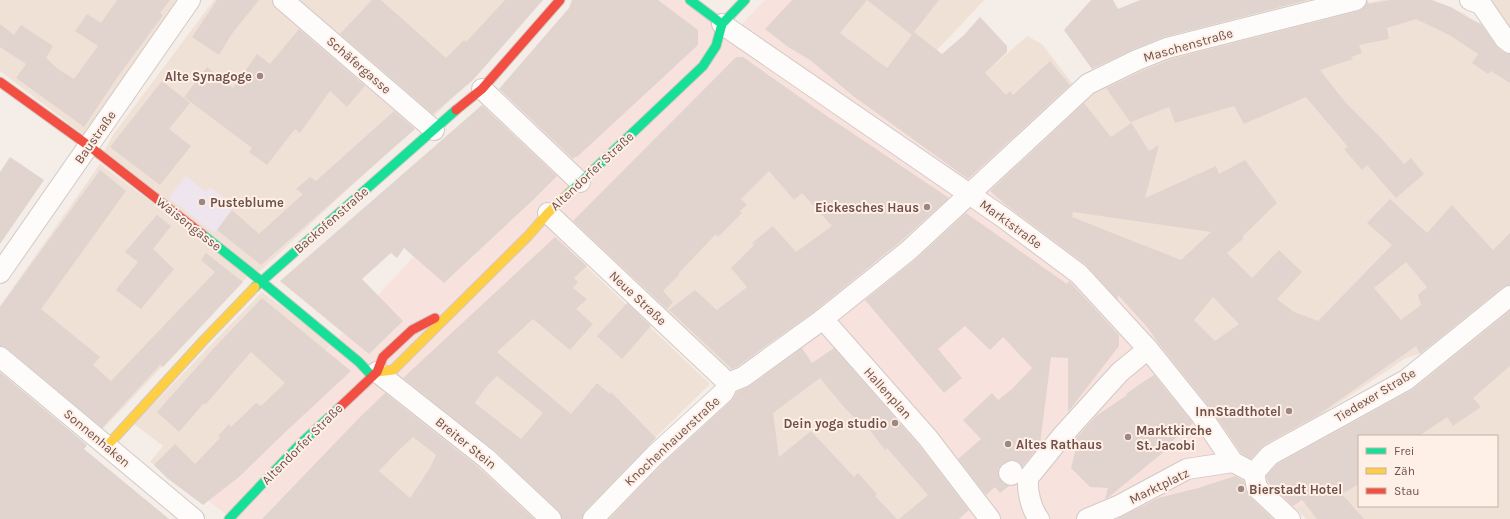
<svg xmlns="http://www.w3.org/2000/svg" width="1510" height="519" font-family="Karla,sans-serif">
  <style>
    .residential { fill: #f0e1d7; fill-rule: evenodd }
    .commercial { fill: #f8e2de }
    .education { fill: #eee5ef }
    .building { fill: #e1d4cf; fill-rule: evenodd }
    .lines { fill: none; stroke-linecap: round; stroke-linejoin: round }
    .street-casing { stroke: #d3c9c5; stroke-width: 22 }
    .fast-casing { stroke: #d4c8c4; stroke-width: 11 }
    .slow-casing { stroke: #d4c8c4; stroke-width: 11 }
    .jam-casing { stroke: #d4c8c4; stroke-width: 11 }
    .street { stroke: #fefcfb; stroke-width: 20 }
    .fast { stroke: #16e098; stroke-width: 9 }
    .slow { stroke: #ffcf43; stroke-width: 9 }
    .jam { stroke: #f24e42; stroke-width: 9 }
    .poi-dot { fill: #9f8781; stroke: #fef0e7; stroke-width: 1.5 }
    .labels { text-anchor: middle; dominant-baseline: central; stroke-width: 4; stroke-linejoin: round; paint-order: stroke }
    .street-label { font-size: 13px; fill: #70504a; stroke: #fef0e7 }
    .poi-label { font-size: 13px; font-weight: bold; fill: #70504a; stroke: #fef0e7; text-anchor: end }
  </style>
  <rect width="100%" height="100%" fill="#f5ede7"/>
  <g class="residential">
    <path d="M0,0H177L84,135L0,71Z"/>
    <path d="M214,0H276L419,123L259,272L104,151L113,135Z"/>
    <path d="M288,0H542L489,62L432,118Z"/>
    <path d="M813,0H984L894,96L793,20Z"/>
    <path d="M1381,0H1433L1465,14L1488,31L1489,34L1510,49V289L1419,354L1406,358L1300,429L1242,461L980,187L1080,99L1145,64L1301,19L1366,3Z"/>
    <path d="M1491,0H1510V32L1504,28Z"/>
    <path d="M1027,36L1042,44L1075,87L992,170L929,122Z"/>
    <path d="M741,80L928,202L771,325L731,371L585,235Z"/>
    <path d="M100,164L249,275L101,431L0,348V306Z"/>
    <path d="M570,251L710,384L658,435L581,519H563L420,401Z"/>
    <path d="M262,292L332,344L196,492L150,462L163,446L134,424Z"/>
    <path d="M1510,306V519H1306L1268,479V466ZM1359,436H1497V506H1359Z"/>
    <path d="M782,344L821,371L947,493L921,519H601Z"/>
    <path d="M412,410L474,458L539,519H303Z"/>
  </g>
  <path class="commercial" d="M651,0H696L736,30L765,0H813L793,20L1058,220L1158,300L1281,449L1314,501L1269,519H921L946,494L821,371L796,366L771,325L927,202L741,80L301,519H233L196,492Z"/>
  <path class="education" d="M186,176L206,192L210,187L235,206L214,233L169,198Z"/>
  <g class="building">
    <path d="M117,0H170L160,13L163,15L119,75L84,127L16,78L26,64L0,47V24L14,35L21,25L53,46L46,58L58,69L74,79L98,46L75,31L87,14L101,23Z"/>
    <path d="M217,0H259L231,35L219,55L192,37Z"/>
    <path d="M372,0H381L446,58L464,40L466,42L505,0H543L473,80L433,114L340,34Z"/>
    <path d="M572,0H658L698,30V45L577,157L576,156L573,159L499,89L569,8Z"/>
    <path d="M792,0H939L914,32L942,54L964,35L980,17L1007,46V52L985,73L1006,95L1010,91L1013,95L1050,61L1070,85L968,179L853,96L810,60L788,47L765,29ZM867,0L912,35L887,68L840,33Z"/>
    <path d="M1091,0H1113L1118,9L1140,0H1309L1164,37L1132,50L1092,69L1064,30Z"/>
    <path d="M1367,0L1369,4L1390,0H1431L1451,7L1465,16L1481,24L1498,48L1503,52L1510,54V83L1491,71L1488,74L1472,63L1478,54L1451,36L1416,19L1387,28L1389,39L1359,45L1362,53L1351,57L1353,59L1320,70L1345,102L1381,138L1404,164L1411,158L1424,174L1396,198L1367,165L1362,170L1344,149L1348,147L1306,97L1244,124L1234,106L1175,123L1169,107L1131,122L1149,151L1159,145L1145,198L1216,166L1219,174L1245,160L1277,203L1242,237L1244,238L1227,253L1252,278L1279,250L1302,272L1277,299L1294,312L1318,321L1392,245L1367,223L1390,199L1427,233L1452,205L1493,250L1510,233V285L1503,287L1420,354L1416,346L1318,415L1264,445L1251,459L1241,453L1210,408L1159,344L1147,327L1118,295V300L1086,265L1006,205L990,191L1084,103L1111,137L1131,123L1106,88L1142,71L1171,59L1359,11L1364,8ZM1073,212L1211,232L1181,260L1072,217ZM1406,262L1427,287L1418,295L1421,305L1401,320L1374,288ZM1213,297L1239,324L1215,341L1194,320Z"/>
    <path d="M299,29L365,86L347,107L330,91L300,133L295,129L267,165L249,152L252,148L184,97L207,67L233,88L257,54L270,64Z"/>
    <path d="M736,57H743L821,112L949,198L900,242L816,310L737,367L732,369L669,310L695,290L717,310L747,287L731,268L754,245L752,243L773,226L796,252L832,226L802,193L794,200L769,171L741,199L747,205L740,211L742,213L718,237L716,234L678,274L679,275L663,291L673,302L667,309L573,221Z"/>
    <path d="M162,81L190,103L169,129L191,146L160,185L110,147Z"/>
    <path d="M482,105L557,176L532,201L444,283L404,248L397,258L391,253L362,279L403,321L369,354L280,281Z"/>
    <path d="M394,111L415,129L261,265L217,230L232,210L259,234L303,194L296,189L310,177L316,181Z"/>
    <path d="M10,157L44,180L0,244V172Z"/>
    <path d="M100,170L126,191L41,309L100,357L93,365L111,381L215,272L201,260L206,253L243,282L163,367L160,365L102,428L7,348L0,346V307Z"/>
    <path d="M966,213L1067,284L1069,281L1071,283L1119,335V346L1068,412V358L1051,357L1040,445L1022,467L1017,461L1012,460L1002,464L998,469V476L1003,483L1009,486L1000,493L995,487L986,495L958,459L981,439L963,420L992,393L998,400L1013,388L1032,368L1003,337L990,350L965,326L938,349L962,378L944,393L865,300L916,259Z"/>
    <path d="M157,215L171,226L153,249L174,269L141,309L116,290L138,262L125,252Z"/>
    <path d="M555,237L587,266L574,278L578,282L573,288L587,299L576,309L593,324L570,350L533,319L497,352L571,414L597,383L610,394L611,392L656,438L585,511L582,519H562L559,511L494,450L403,378ZM497,376L543,413L521,439L475,403L486,387Z"/>
    <path d="M262,298L351,371L279,438L239,477L203,505L167,478L154,465L175,444L195,464L220,438L218,436L229,424L231,427L256,403L261,406L285,383L251,352L205,405L204,403L179,432L157,412L213,349Z"/>
    <path d="M627,303L651,326L622,359L597,336Z"/>
    <path d="M1510,311V366L1473,398L1481,407L1453,426L1447,417L1419,436H1359V484L1342,494L1364,519H1317L1302,500L1293,506L1268,482L1266,476L1277,464L1412,390Z"/>
    <path d="M802,348L812,363L834,348L919,445L969,510L959,519H899L928,495L887,448L885,450L869,429L867,431L843,406L820,378L773,413L779,457L811,431L854,477L858,473L877,494L875,496L897,519H609L663,463L732,400L737,392L750,386Z"/>
    <path d="M0,372L87,445L84,449L169,519H0Z"/>
    <path d="M1154,375L1193,423L1170,443L1172,445L1109,497L1105,499L1108,488L1090,487L1071,468L1076,448L1068,447L1096,416L1127,395L1126,394L1140,384Z"/>
    <path d="M385,393L478,467L534,519H262L359,418ZM413,437L436,455L430,468L410,498L379,471L399,450Z"/>
    <path d="M1235,476L1244,481L1246,490L1249,496L1273,519H1117L1158,498L1198,488Z"/>
  </g>
  <g class="lines">
    <g class="street-casing">
      <g id="street">
        <path d="M283,0L434,130"/>
        <path d="M1470,0L1481,4L1505,39L1510,43"/>
        <path d="M722,24L1004,218L1079,274L1148,349L1201,415L1233,462L1254,473"/>
        <path d="M482,89L580,182"/>
        <path d="M548,213L728,383"/>
        <path d="M0,273L190,0"/>
        <path d="M823,319L908,251L1088,84L1137,60L1167,48L1356,0"/>
        <path d="M0,357L194,519"/>
        <path d="M377,372L486,458L551,519"/>
        <path d="M1254,473L1270,455L1406,380L1510,296"/>
        <path d="M1254,473L1257,488L1290,519"/>
        <path d="M1011,475L1009,473L1012,471"/>
        <path d="M593,519L655,455L724,392L728,383L743,377L823,319L928,438L990,519"/>
        <path d="M1039,519C1031,509 1027,491 1028,478L1062,436L1120,372L1148,349"/>
        <path d="M1087,519L1118,506L1187,469L1233,462"/>
      </g>
    </g>
    <g class="fast-casing">
      <g id="fast">
        <path d="M690,0L722,24"/>
        <path d="M568,194L703,66L716,46L722,24L745,0"/>
        <path d="M202,234L250,272L359,362L372,376"/>
        <path d="M255,287L456,110"/>
        <path d="M229,519L300,444L340,407"/>
      </g>
    </g>
    <g class="slow-casing">
      <g id="slow">
        <path d="M377,372L393,370L528,236L548,213L568,194"/>
        <path d="M107,446L204,340L255,287"/>
      </g>
    </g>
    <g class="jam-casing">
      <g id="jam">
        <path d="M0,82L89,146L202,234"/>
        <path d="M456,110L482,89L560,0"/>
        <path d="M340,407L377,372L383,357L412,330L435,318"/>
      </g>
    </g>
    <use href="#street" class="street"/>
    <use href="#fast" class="fast"/>
    <use href="#slow" class="slow"/>
    <use href="#jam" class="jam"/>
  </g>
  <g class="poi-dot">
    <circle cx="260" cy="76" r="4"/>
    <circle cx="202" cy="202" r="4"/>
    <circle cx="927" cy="207" r="4"/>
    <circle cx="1289" cy="411" r="4"/>
    <circle cx="895" cy="423" r="4"/>
    <circle cx="1128" cy="437" r="4"/>
    <circle cx="1008" cy="444" r="4"/>
    <circle cx="1241" cy="489" r="4"/>
  </g>
  <g class="labels">
    <g class="street-label">
      <text transform="translate(1188 45) rotate(-16)">Maschenstraße</text>
      <text transform="translate(359 65) rotate(41)">Schäfergasse</text>
      <text transform="translate(95 137) rotate(-55)">Baustraße</text>
      <text transform="translate(592 171) rotate(-43)">Altendorfer Straße</text>
      <text transform="translate(331 220) rotate(-41)">Backofenstraße</text>
      <text transform="translate(189 224) rotate(38)">Waisengasse</text>
      <text transform="translate(1011 224) rotate(36)">Marktstraße</text>
      <text transform="translate(638 298) rotate(43)">Neue Straße</text>
      <text transform="translate(888 393) rotate(48)">Hallenplan</text>
      <text transform="translate(1375 395) rotate(-31)">Tiedexer Straße</text>
      <text transform="translate(97 438) rotate(40)">Sonnenhaken</text>
      <text transform="translate(672 441) rotate(-43)">Knochenhauerstraße</text>
      <text transform="translate(466 443) rotate(39)">Breiter Stein</text>
      <text transform="translate(302 444) rotate(-45)">Altendorfer Straße</text>
      <text transform="translate(1159 486) rotate(-26)">Marktplatz</text>
    </g>
    <g class="poi-label">
      <text x="252" y="76">Alte Synagoge</text>
      <text x="210" y="202" text-anchor="start">Pusteblume</text>
      <text x="919" y="207">Eickesches Haus</text>
      <text x="1281" y="411">InnStadthotel</text>
      <text x="887" y="423">Dein yoga studio</text>
      <text x="1136" y="430" text-anchor="start">Marktkirche<tspan x="1136" dy="15">St. Jacobi</tspan></text>
      <text x="1016" y="444" text-anchor="start">Altes Rathaus</text>
      <text x="1249" y="489" text-anchor="start">Bierstadt Hotel</text>
    </g>
  </g>
  <rect x="1358" y="435" width="140" height="72" fill="#fef0e7" stroke="#c5b0a8"/>
  <rect x="1366" y="448" width="20" height="6" fill="#16e098" stroke="#c5b0a8"/>
  <text x="1394" y="455" font-size="12" fill="#70504a">Frei</text>
  <rect x="1366" y="468" width="20" height="6" fill="#ffcf43" stroke="#c5b0a8"/>
  <text x="1394" y="475" font-size="12" fill="#70504a">Zäh</text>
  <rect x="1366" y="488" width="20" height="6" fill="#f24e42" stroke="#c5b0a8"/>
  <text x="1394" y="495" font-size="12" fill="#70504a">Stau</text>
</svg>
